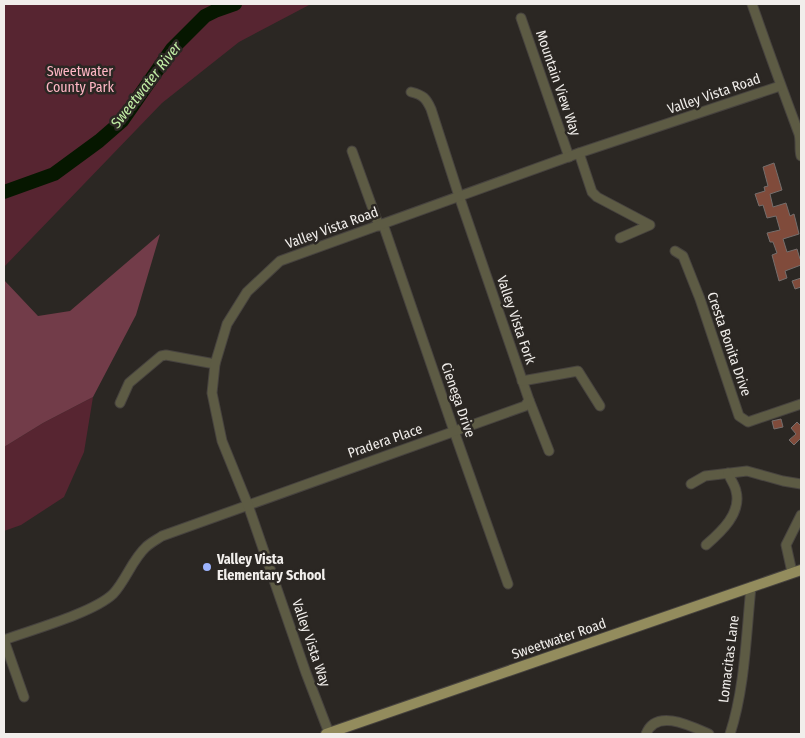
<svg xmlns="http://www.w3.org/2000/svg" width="805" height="738" font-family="'Fira Sans Condensed',sans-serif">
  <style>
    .green { fill: #572531 }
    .forest { fill: #723c49 }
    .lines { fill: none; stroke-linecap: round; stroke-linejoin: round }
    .river { stroke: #061700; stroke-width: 14 }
    .building { fill: #804b3b; stroke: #756e6c }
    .minor-casing { stroke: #47433f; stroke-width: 11 }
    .major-casing { stroke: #47433f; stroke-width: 12 }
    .minor { stroke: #5d5b44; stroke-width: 9 }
    .major { stroke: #938c5d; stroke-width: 10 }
    .poi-dot { fill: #9db4fd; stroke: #2b2723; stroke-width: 2 }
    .labels { text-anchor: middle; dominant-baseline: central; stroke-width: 5; stroke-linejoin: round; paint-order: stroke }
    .park-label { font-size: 14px; fill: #ffb7c5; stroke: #2b2723 }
    .street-label { font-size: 14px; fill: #f1eeeb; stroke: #2b2723 }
    .poi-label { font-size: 14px; font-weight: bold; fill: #f1eeeb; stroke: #2b2723; text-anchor: start }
    .water-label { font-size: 15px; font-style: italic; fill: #c1eda4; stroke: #2b2723 }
  </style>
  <rect width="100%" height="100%" fill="#2b2723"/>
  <g class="green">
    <path d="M4,4H311L239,42L162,103L4,267Z"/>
    <path d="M93,397L84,452L64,497L21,525L4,531V447L43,423Z"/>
  </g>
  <path class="forest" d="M160,234L136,315L93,397L43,423L4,447V280L38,316L70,311Z"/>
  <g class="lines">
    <path class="river" d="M4,192L54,174L99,141L122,121L172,49L205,16L215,11L235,4"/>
  </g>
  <g class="building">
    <path d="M774,163L782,190L770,194L773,207L786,203L790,216L794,214L799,234L783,239L787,252L797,249L800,259H801V265L785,271L787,278L779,281L772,255L777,253L773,242H770L767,233L780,230L776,216L767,218L763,205L759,206L755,194L765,191L764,187L768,186L763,167Z"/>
    <path d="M801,278V287L795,289L792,281Z"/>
    <path d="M781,419L783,427L774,429L772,421Z"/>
    <path d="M797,422L801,426V440L800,439L794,445L789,440L796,434L791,428Z"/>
  </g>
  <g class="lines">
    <g class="minor-casing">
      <g id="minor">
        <path d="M752,4C767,47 783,91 799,134C801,141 799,149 801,156"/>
        <path d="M521,18L569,157"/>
        <path d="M411,92C423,95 426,98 431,109L459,196L529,400L549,451"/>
        <path d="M352,151L379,226"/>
        <path d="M579,153L592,192L597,197L650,225L620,238"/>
        <path d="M383,224L454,431L508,584"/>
        <path d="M675,251L683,256L700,299L739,416L748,422L801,404"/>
        <path d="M522,381L578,371L600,406"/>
        <path d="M120,403L129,383L161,356L166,355L215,364"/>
        <path d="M691,484L705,476L747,471L783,481L801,484"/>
        <path d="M706,545C721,532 742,513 736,491C735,485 730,479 728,473"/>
        <path d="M792,572L786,545L801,515"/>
        <path d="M4,640C31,630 93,613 113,594C126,580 132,560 146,547C150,543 156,540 162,536L525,406L529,400"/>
        <path d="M4,640L24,697"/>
        <path d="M329,733L306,673L248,505L222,441L212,393L215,364L227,324L247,292L280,261L579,153L780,86"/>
        <path d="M646,734C656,708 691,726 709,734"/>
        <path d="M730,734C745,688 746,636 751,587"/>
      </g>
    </g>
    <g class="major-casing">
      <path id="major" d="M326,734L801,570"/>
    </g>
    <use href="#minor" class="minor"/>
    <use href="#major" class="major"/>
  </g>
  <circle class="poi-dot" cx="207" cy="567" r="5"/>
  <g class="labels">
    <g class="park-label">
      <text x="80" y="71">Sweetwater<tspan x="80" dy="16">County Park</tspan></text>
    </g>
    <g class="street-label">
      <text transform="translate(558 83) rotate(71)">Mountain View Way</text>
      <text transform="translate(714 94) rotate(-19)">Valley Vista Road</text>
      <text transform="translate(332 228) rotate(-20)">Valley Vista Road</text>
      <text transform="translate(516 320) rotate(71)">Valley Vista Fork</text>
      <text transform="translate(729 344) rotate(71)">Cresta Bonita Drive</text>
      <text transform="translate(458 400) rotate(71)">Cienega Drive</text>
      <text transform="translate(385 441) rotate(-19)">Pradera Place</text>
      <text transform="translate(559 639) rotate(-19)">Sweetwater Road</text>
      <text transform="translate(311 643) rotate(71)">Valley Vista Way</text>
      <text transform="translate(729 659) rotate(-83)">Lomacitas Lane</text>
    </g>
    <g class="poi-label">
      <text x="217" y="559">Valley Vista<tspan x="217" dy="16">Elementary School</tspan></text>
    </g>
    <g class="water-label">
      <text transform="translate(146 85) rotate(-52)">Sweetwater River</text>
    </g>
  </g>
  <rect width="805" height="738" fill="none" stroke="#f1eeeb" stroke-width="10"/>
</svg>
